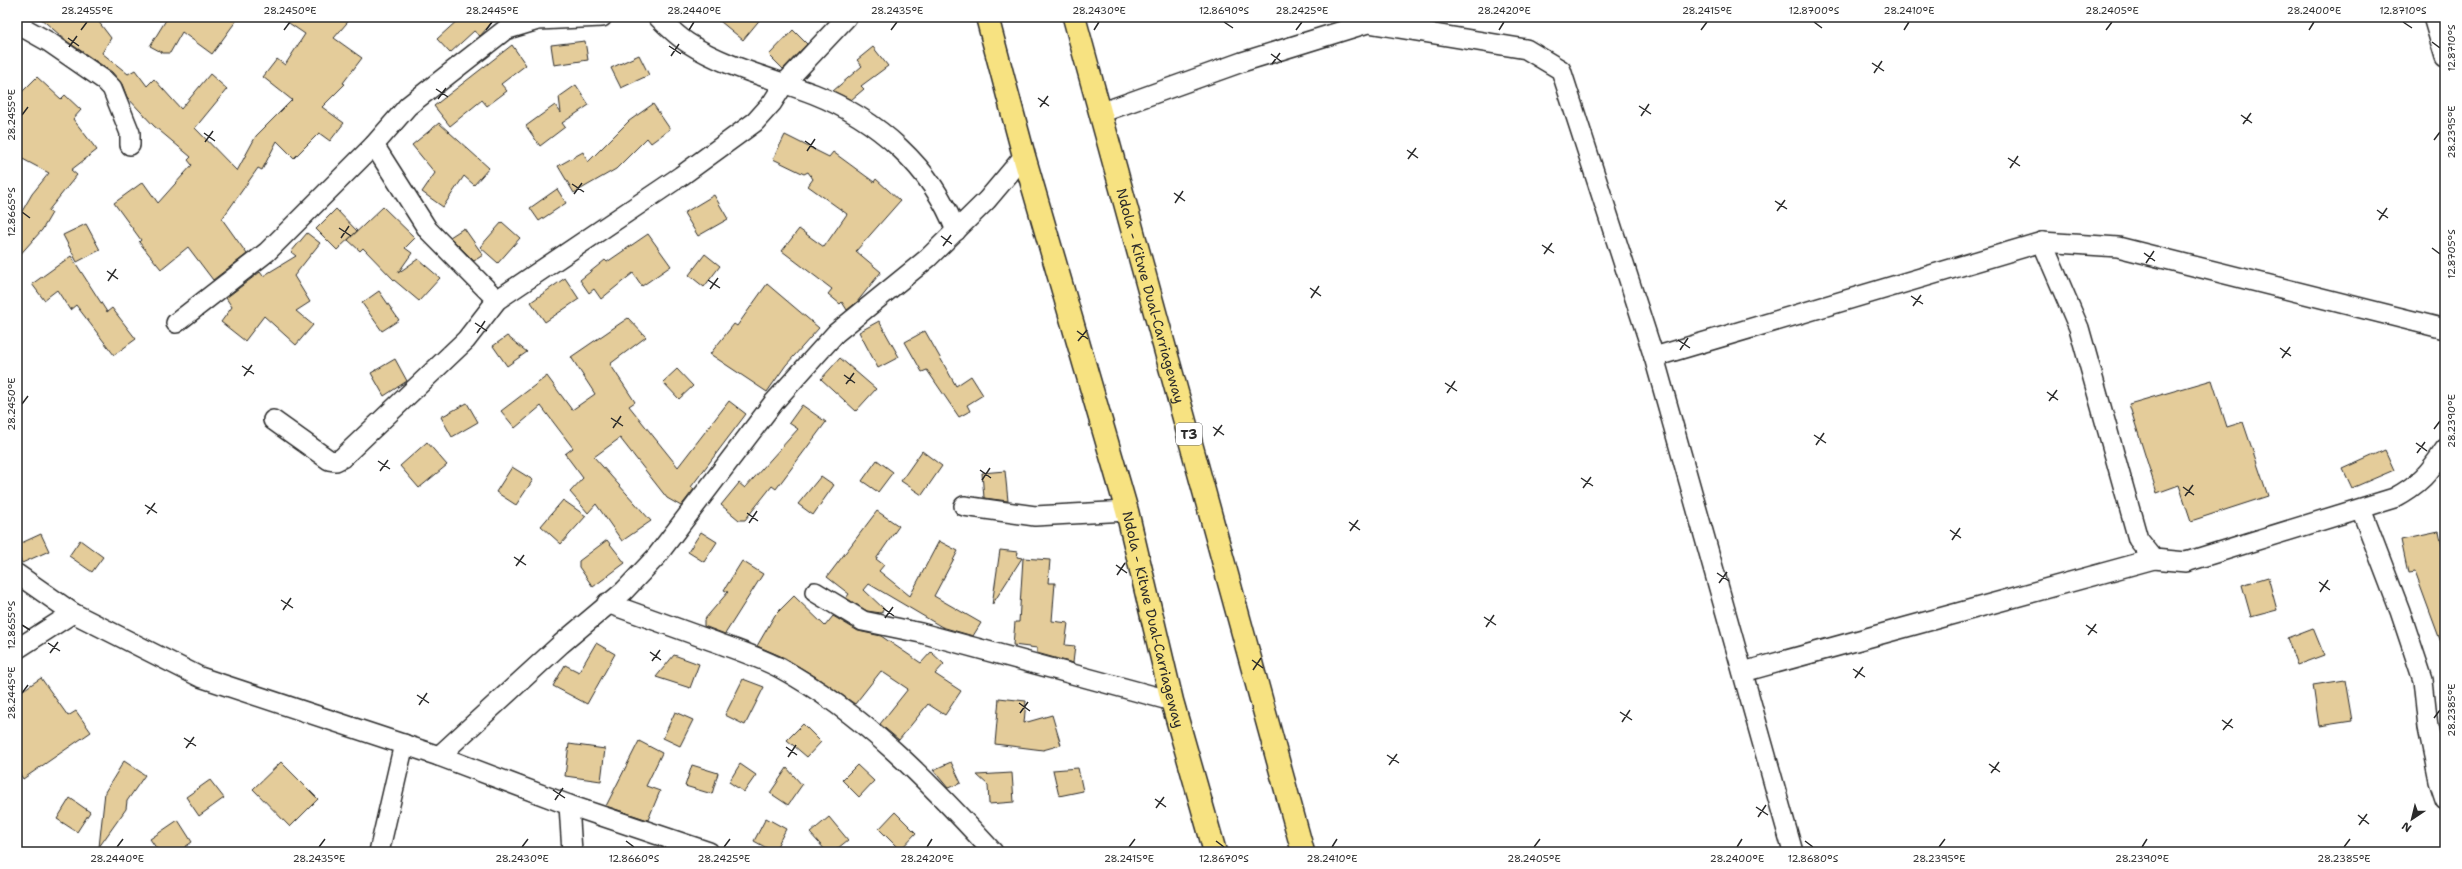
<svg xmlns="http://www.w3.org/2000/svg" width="2462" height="869" font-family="'Shantell Sans',sans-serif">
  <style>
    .building { fill: #e4cc9a; stroke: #2b2b2b }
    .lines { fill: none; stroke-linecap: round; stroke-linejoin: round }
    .street-casing { stroke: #2b2b2b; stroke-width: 22 }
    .highway-casing { stroke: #2b2b2b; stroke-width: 25 }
    .street { stroke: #fff; stroke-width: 19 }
    .highway { stroke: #f7e281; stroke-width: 22 }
    .ticks { fill: none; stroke: #2b2b2b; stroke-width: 1.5 }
    .labels { text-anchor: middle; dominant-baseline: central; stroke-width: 3.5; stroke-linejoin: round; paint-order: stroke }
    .shield { fill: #fff; stroke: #6b6b6b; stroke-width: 1 }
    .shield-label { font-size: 13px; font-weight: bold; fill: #2b2b2b }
    .street-label { font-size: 14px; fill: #2b2b2b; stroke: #fff }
    .neatline { fill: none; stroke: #2b2b2b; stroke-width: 1.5 }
    .ticks-label { font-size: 10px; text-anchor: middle; fill: #2b2b2b }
  </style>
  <rect width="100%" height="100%" fill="#fff"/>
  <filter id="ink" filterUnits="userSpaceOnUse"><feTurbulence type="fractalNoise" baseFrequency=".025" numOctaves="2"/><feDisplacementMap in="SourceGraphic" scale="8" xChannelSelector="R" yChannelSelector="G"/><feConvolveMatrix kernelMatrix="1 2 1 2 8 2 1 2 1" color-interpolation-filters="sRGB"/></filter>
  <g filter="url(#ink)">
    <g class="building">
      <path d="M39,17H95L111,38L102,53L128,74L135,70L147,86L154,79L181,109L210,74L227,89L195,128L237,171L256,136L292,100L263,77L277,59L285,65L305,34L280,17H352L334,38L362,58L343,83L345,84L322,107L344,123L330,141L319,133L294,158L277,141L262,170L258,168L222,219L247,254L213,280L188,247L161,269L139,242L141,240L114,203L143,182L158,203L192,165L188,160L191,157L154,126L127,97L122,84L112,72L68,42Z"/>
      <path d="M162,17H239L212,54L182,32L170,53H163L150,46L166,20Z"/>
      <path d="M458,17H497L480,36L474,31L450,53L437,39L460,18Z"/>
      <path d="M715,17H762L743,40Z"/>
      <path d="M793,30L807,44L783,69L769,55Z"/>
      <path d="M585,41L588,60L554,65L551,45Z"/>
      <path d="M512,45L526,65L501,84L507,91L487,106L482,100L450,126L434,106Z"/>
      <path d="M873,47L888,66L861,86L864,89L851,100L833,91L862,66L857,60Z"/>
      <path d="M639,55L649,75L621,88L611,68Z"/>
      <path d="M37,77L61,99L65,95L81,110L73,119L97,150L71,170L77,175L48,211L52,213L42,230L17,258V220L32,194L49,173L17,156V97Z"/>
      <path d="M576,85L589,105L562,123L565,127L540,146L526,126L555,105L561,113L559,97Z"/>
      <path d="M653,104L670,129L651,143L647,138L616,169L574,193L558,166L583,152L588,162L629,121Z"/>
      <path d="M439,123L489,168L474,185L464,176L443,207L422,192L435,173L412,145Z"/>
      <path d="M785,135L829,157L833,152L874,182L876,179L900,201L856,251L881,272L857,302L847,310L842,302L840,304L828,294L832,289L782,251L799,229L824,247L847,214L808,186L813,179L808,172L804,174L773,159Z"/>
      <path d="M557,189L566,203L539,221L530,208Z"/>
      <path d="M714,195L728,219L698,236L684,213Z"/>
      <path d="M383,207L415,238L405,248L412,253L398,273L418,259L440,278L419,301L394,280L363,248L360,251L348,240Z"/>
      <path d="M336,209L357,231L337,250L316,229Z"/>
      <path d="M502,222L520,238L498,263L480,247Z"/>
      <path d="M86,224L100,250L77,262L63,235Z"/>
      <path d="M464,228L483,255L474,261L450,237Z"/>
      <path d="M307,233L320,243L294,276L310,302L296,311L313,325L296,345L264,316L245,341L221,322L232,307L226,298L260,272L263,276L296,256L291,252Z"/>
      <path d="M648,234L671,266L642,286L633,273L601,299L594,289L589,293L580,280L605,260L607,262Z"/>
      <path d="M705,254L720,266L704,287L689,275Z"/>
      <path d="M71,256L107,312L112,308L136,339L114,355L76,305L70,310L57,290L44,300L32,284Z"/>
      <path d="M565,278L579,299L545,322L531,302Z"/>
      <path d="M767,284L819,328L786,365L767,392L710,354L734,324L737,326Z"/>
      <path d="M379,291L399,320L382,331L362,303Z"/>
      <path d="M628,318L646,337L610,364L635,402L629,406L678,467L729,401L746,414L691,487L694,489L681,506L667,498L620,438L594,457L651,521L622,541L596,504L588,513L570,492L583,478L565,454L573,448L541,406L515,428L501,411L547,376L572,410L595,394L571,357Z"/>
      <path d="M879,321L899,357L878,368L859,332Z"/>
      <path d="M925,331L956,386L971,376L983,395L967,405L970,411L959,417L927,370L922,372L905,342Z"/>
      <path d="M507,336L527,352L507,366L493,346Z"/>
      <path d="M840,358L876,389L856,411L821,379Z"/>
      <path d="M395,359L407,381L384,396L371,373Z"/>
      <path d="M677,369L693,386L679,399L663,382Z"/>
      <path d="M2212,380L2227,427L2243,422L2268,496L2191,521L2179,485L2157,493L2129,404Z"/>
      <path d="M467,403L478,422L452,437L441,417Z"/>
      <path d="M802,405L826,422L776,489L772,486L745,520H739L721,505L739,483L745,488L798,429L789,423Z"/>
      <path d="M427,442L447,465L419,488L400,466Z"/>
      <path d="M2385,450L2394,470L2352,488L2343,469Z"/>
      <path d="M922,451L942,466L922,495L901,481Z"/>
      <path d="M877,460L893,472L878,492L862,481Z"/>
      <path d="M512,467L533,480L516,505L496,492Z"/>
      <path d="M1005,471L1008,501L984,498L982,473Z"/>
      <path d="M821,476L834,485L813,515L798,504Z"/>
      <path d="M563,500L586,516L561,544L541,526Z"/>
      <path d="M877,511L899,526L876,559L884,565L879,571L910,596L939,541L958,551L934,596L981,623L973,636L942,627L869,584L864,590L884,609L881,613L867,611L846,598L849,594L827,577Z"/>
      <path d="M701,532L717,542L704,562L688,552Z"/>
      <path d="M2439,532L2445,559L2443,648L2415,572L2408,573L2401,540Z"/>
      <path d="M41,534L49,551L22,563L17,553V545Z"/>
      <path d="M80,540L103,557L92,572L69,556Z"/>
      <path d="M607,540L625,563L593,587L579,567V561Z"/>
      <path d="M1000,550L1018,552L1017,557L1022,558L992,605Z"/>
      <path d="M1023,558L1050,560L1048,583H1055L1052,621L1068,623L1065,645L1075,646L1073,663L1037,653V648L1013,645L1015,622H1019Z"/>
      <path d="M742,561L763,574L725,634L704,626V620L728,592L724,590Z"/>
      <path d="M2268,577L2277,610L2251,617L2242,585Z"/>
      <path d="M794,596L825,626L833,616L858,631L881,636L921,663L931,652L944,664L935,674L961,691L945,715L928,704L899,740L880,724L908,689L881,671L855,704L816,677L785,658L757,646L775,615Z"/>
      <path d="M2313,628L2324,655L2297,665L2287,638Z"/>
      <path d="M596,643L615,654L587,704L553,686L565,665L579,672Z"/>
      <path d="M674,655L699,664L690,688L656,677Z"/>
      <path d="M41,678L68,716L76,711L91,732L23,779L17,769V694Z"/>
      <path d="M743,679L764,687L745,725L725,715Z"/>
      <path d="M2345,680L2352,721L2319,726L2313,685Z"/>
      <path d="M999,698L1026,701L1024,723L1052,715L1061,745L1043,750L995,744Z"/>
      <path d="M675,712L693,720L680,746L663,738Z"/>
      <path d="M803,724L821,742L807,757L787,740Z"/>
      <path d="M639,741L662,753L646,786L660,791L648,820L606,806Z"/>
      <path d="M569,744L605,749L601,781L565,776Z"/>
      <path d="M124,761L145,775L127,801L126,809L99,847L105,792Z"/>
      <path d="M281,762L318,799L290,827L253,789Z"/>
      <path d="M951,762L961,783L948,788L933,770Z"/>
      <path d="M740,764L756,775L744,792L729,782Z"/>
      <path d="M692,765L718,773L712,794L685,786Z"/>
      <path d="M857,765L874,781L859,797L842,780Z"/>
      <path d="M787,768L802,785L788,805L770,793Z"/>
      <path d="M1078,768L1083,791L1059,796L1053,770Z"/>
      <path d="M1012,773L1014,802L989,804L988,785L977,775Z"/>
      <path d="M210,780L224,798L199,816L186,797Z"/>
      <path d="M70,798L90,812L77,832L57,819Z"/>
      <path d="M895,812L916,833L900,850L879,829Z"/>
      <path d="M829,817L848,840L833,852H827L810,833Z"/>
      <path d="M766,818L786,829L774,852L754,841Z"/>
      <path d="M178,820L192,842L178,852H159L150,839Z"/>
    </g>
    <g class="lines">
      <g class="street-casing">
        <g id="street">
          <path d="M658,17C667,26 677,36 688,43C725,67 772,78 814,94C877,119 932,167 956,231"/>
          <path d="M2433,17L2445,57"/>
          <path d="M17,24L49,42L104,80L112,88L130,133V145"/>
          <path d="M1100,113L1242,62L1368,23L1526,49L1561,70L1654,357L1793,852"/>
          <path d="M374,145L428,230L497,300"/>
          <path d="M2042,242L2079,328L2138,539L2154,559L2186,562L2394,498C2420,484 2429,473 2445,449"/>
          <path d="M176,323L267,252L374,145L408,106L505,30L538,20L602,17"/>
          <path d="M1654,357L2042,242L2118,247L2445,329"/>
          <path d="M273,420L329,460L336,461L342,458L466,340L497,300L681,176L755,122L772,103L784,84L847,17"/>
          <path d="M964,506L1035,516L1127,511"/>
          <path d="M2361,509L2400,611L2423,680L2428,727L2439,781L2445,799"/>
          <path d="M17,574L73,613L200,677L439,756L569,805L709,852"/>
          <path d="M815,592L863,621L921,633L1172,701"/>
          <path d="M607,603C640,615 674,627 707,639C731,648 757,656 780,668C863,713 930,783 993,852"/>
          <path d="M17,649L73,613"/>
          <path d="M1743,672L2154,559"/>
          <path d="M439,756L561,644L624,591L656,557L774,402L836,333L928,258L987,200L1024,156"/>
          <path d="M569,805L572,852"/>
          <path d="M379,852L404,744"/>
        </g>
      </g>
      <g class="highway-casing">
        <g id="highway">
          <path id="s1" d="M987,17L1024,156L1127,511L1172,701L1215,852"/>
          <path id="s2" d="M1074,17L1303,852"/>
        </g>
      </g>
      <use href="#street" class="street"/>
      <use href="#highway" class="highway"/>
    </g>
  </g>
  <path class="ticks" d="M1224,22L1233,28M1814,22L1822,28M2403,22L2412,28M81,30L87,22M284,30L290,22M486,30L492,22M689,30L694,22M891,30L897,22M1094,30L1099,22M1296,30L1302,22M1499,30L1504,22M1701,30L1707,22M1904,30L1909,22M2106,30L2112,22M2309,30L2314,22M68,38L79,46M2432,42L2440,48M669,46L681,54M69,47L77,36M1271,54L1282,62M671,56L679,44M1872,63L1884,71M1272,64L1280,53M1874,73L1882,61M436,89L448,97M1038,98L1049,106M438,99L446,88M1639,106L1651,114M1040,107L1048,96M22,115L28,107M2241,115L2252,123M1641,116L1649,104M2243,124L2251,113M204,133L215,141M2434,140L2440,132M805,141L816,149M205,142L213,131M1407,150L1418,158M807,151L815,139M2008,158L2020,166M1408,159L1416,148M2010,168L2018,156M572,184L584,192M1174,193L1185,201M574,194L582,183M1775,201L1787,209M1175,203L1183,191M2377,210L2388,218M1777,211L1785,200M22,212L30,218M2379,220L2387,208M339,228L351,236M941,236L952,244M341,238L349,226M1542,245L1554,253M943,246L951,235M2432,248L2440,254M2144,253L2155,261M1544,254L1552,243M2146,263L2154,251M107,271L118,279M708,280L720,288M108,281L116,269M1310,288L1321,296M710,289L718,278M1911,296L1923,304M1311,298L1319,286M1913,306L1921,295M475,323L487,331M1077,331L1088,339M477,333L485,321M1678,340L1690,348M1078,341L1087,330M2280,348L2291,356M1680,350L1688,338M2282,358L2290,347M242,366L254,374M844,375L855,383M244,376L252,365M1445,383L1457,391M846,384L854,373M2047,392L2058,400M1447,393L1455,381M2049,401L2057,390M22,404L28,396M611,418L623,426M1213,427L1224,435M613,428L621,416M2434,429L2440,421M1814,435L1826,443M1214,436L1222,425M2416,443L2427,451M1816,445L1824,433M2417,453L2425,442M378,461L390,469M980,470L991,478M380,471L388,460M1581,478L1593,486M982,480L990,468M2183,487L2194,495M1583,488L1591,477M2185,496L2193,485M145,505L157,513M747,513L758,521M147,514L155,503M1349,522L1360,530M749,523L757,511M1950,530L1961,538M1350,531L1358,520M1952,540L1960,528M514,557L526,565M1116,565L1127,573M516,566L524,555M1717,573L1729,581M1117,575L1125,563M2319,582L2330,590M1719,583L1727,572M2320,592L2328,580M281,600L293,608M883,608L894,616M283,610L291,598M1484,617L1496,625M885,618L893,607M22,625L30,630M2086,625L2097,633M1486,627L1494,615M2088,635L2096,624M48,643L60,651M650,652L661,660M50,653L58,642M1252,660L1263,668M652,661L660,650M1853,669L1865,677M1253,670L1261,658M1855,678L1863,667M22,693L28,685M417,695L429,703M1019,703L1030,711M419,705L427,693M1620,712L1632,720M1020,713L1028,702M2434,718L2440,710M2222,720L2233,728M1622,722L1630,710M2223,730L2232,719M184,738L196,746M786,747L797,755M186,748L194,737M1387,755L1399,763M788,757L796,745M1989,764L2000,772M1389,765L1397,754M1991,773L1999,762M553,790L565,798M1155,799L1166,807M555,800L563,788M1756,807L1768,815M1156,808L1164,797M2358,815L2369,824M1758,817L1766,805M2359,825L2367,814M626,841L634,847M1216,841L1224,847M1805,841L1813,847M117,847L123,839M319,847L325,839M522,847L528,839M724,847L730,839M927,847L932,839M1129,847L1135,839M1332,847L1337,839M1534,847L1540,839M1737,847L1742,839M1939,847L1945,839M2142,847L2147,839M2344,847L2350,839"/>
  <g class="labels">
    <rect class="shield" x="1176" y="423" width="26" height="22" rx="3"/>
    <g class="shield-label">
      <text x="1189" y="434">T3</text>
    </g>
    <g class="street-label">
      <text stroke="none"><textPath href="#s2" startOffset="289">Ndola - Kitwe Dual-Carriageway</textPath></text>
      <text stroke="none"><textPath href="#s1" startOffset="625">Ndola - Kitwe Dual-Carriageway</textPath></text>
    </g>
  </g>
  <rect width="2462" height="869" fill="none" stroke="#fff" stroke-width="44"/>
  <g transform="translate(2412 819) rotate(215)" stroke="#ffffff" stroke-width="3" paint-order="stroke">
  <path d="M0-3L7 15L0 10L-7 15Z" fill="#2b2b2b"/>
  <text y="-6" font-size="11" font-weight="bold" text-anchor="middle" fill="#2b2b2b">N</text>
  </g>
  <rect x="22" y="22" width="2418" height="825" class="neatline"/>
  <g class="ticks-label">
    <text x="87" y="14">28.2455°E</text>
    <text x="290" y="14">28.2450°E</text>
    <text x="492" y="14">28.2445°E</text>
    <text x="694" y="14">28.2440°E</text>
    <text x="897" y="14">28.2435°E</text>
    <text x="1099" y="14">28.2430°E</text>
    <text x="1224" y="14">12.8690°S</text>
    <text x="1302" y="14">28.2425°E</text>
    <text x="1504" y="14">28.2420°E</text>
    <text x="1707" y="14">28.2415°E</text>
    <text x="1814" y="14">12.8700°S</text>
    <text x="1909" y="14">28.2410°E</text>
    <text x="2112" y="14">28.2405°E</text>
    <text x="2314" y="14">28.2400°E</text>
    <text x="2403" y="14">12.8710°S</text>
    <text transform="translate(2451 48) rotate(-90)" y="4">12.8710°S</text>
    <text transform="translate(11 115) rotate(-90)" y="4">28.2455°E</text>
    <text transform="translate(2451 132) rotate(-90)" y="4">28.2395°E</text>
    <text transform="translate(11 212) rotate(-90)" y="4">12.8665°S</text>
    <text transform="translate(2451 254) rotate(-90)" y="4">12.8705°S</text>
    <text transform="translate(11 404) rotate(-90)" y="4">28.2450°E</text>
    <text transform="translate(2451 421) rotate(-90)" y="4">28.2390°E</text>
    <text transform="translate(11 625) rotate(-90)" y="4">12.8655°S</text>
    <text transform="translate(11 693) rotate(-90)" y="4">28.2445°E</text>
    <text transform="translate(2451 710) rotate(-90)" y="4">28.2385°E</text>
    <text x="117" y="862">28.2440°E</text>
    <text x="319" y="862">28.2435°E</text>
    <text x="522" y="862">28.2430°E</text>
    <text x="634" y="862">12.8660°S</text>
    <text x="724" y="862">28.2425°E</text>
    <text x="927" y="862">28.2420°E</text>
    <text x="1129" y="862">28.2415°E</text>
    <text x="1224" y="862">12.8670°S</text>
    <text x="1332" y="862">28.2410°E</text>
    <text x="1534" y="862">28.2405°E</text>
    <text x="1737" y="862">28.2400°E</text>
    <text x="1813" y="862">12.8680°S</text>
    <text x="1939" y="862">28.2395°E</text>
    <text x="2142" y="862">28.2390°E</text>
    <text x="2344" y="862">28.2385°E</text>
  </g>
</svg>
